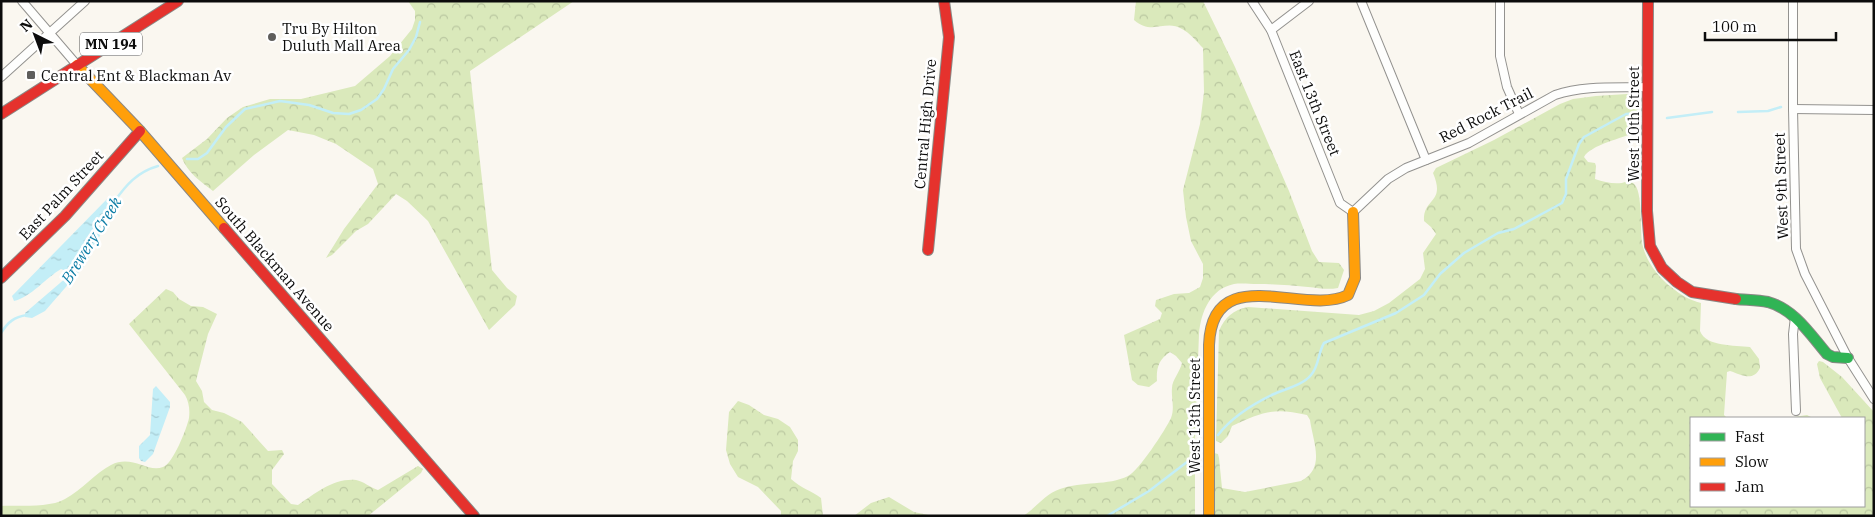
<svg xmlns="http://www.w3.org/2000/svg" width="1875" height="517" font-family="'IBM Plex Serif',serif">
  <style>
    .forest { fill: url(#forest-crowns) }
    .water { fill: url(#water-ripples) }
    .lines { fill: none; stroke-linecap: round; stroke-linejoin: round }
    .stream { stroke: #c3eef7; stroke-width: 2.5 }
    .street-casing { stroke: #93928f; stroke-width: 10 }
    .fast-casing { stroke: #8a8885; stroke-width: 12 }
    .slow-casing { stroke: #8a8885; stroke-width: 12 }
    .jam-casing { stroke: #8a8885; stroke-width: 12 }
    .street { stroke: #fefefd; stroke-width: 8 }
    .fast { stroke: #30b455; stroke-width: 10 }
    .slow { stroke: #ff9f0a; stroke-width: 10 }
    .jam { stroke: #e5322d; stroke-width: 10 }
    .poi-dot { fill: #5f5e5c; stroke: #fff; stroke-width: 2 }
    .labels { text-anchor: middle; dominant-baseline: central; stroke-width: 5; stroke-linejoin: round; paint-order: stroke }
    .shield { fill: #fff; stroke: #555; stroke-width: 1 }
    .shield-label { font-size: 14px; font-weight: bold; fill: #0c0c0c }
    .poi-label { font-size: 15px; fill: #0c0c0c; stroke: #fff; text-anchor: start }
    .street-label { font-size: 15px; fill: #0c0c0c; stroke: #fff }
    .water-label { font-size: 16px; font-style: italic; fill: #0d7da6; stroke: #fff }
  </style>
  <defs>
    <pattern id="forest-crowns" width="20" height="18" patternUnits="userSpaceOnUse" patternTransform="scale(1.25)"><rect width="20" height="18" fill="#dae9bb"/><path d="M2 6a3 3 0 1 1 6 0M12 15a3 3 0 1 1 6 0" fill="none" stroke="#bac7a0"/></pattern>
    <pattern id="water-ripples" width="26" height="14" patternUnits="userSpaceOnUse" patternTransform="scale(1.25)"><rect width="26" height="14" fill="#c3eef7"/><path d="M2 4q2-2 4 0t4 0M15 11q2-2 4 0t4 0" fill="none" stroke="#a6cbd3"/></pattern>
  </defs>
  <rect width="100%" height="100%" fill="#faf7f0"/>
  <g class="forest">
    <path d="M408,1H574L470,71L492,270L507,288L517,296L515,305L489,330L428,221L407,201L396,194L368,224L356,231L332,255L326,258L344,229L378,184L373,169L336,144L314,135L288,130L254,155L213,191C201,182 187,172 182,158L207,139L227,118L243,107L270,99H301L355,86L390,56L412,29L415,20V11Z"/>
    <path d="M1136,1H1203L1235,67L1289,191L1312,251L1319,262L1339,263L1344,270L1338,288C1327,290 1319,288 1308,287C1291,285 1274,284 1257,284C1250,284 1241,283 1234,284C1210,289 1201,312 1199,334L1195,439V516H1023C1036,508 1045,494 1060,489C1082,481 1108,486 1128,476C1138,472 1166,429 1171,418C1175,408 1171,398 1172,388C1172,380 1180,372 1182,363L1176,356L1170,352C1159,359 1156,368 1157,381L1149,387L1138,385L1132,380L1124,335L1160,319L1162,313L1155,306L1156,300L1174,294L1189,293L1200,287L1203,278V264L1191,241L1186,217L1183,190L1200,124L1204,92L1203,48C1197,42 1190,33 1182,29C1165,19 1152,36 1134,20Z"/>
    <path d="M1627,94L1634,95L1639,100V127L1636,132C1623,138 1590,145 1584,157L1588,162L1595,163L1596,166L1595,179C1604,182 1612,184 1622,183C1625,182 1630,181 1633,183C1644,190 1639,233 1643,247C1647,262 1658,277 1671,287C1681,295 1689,300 1701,303L1700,331C1706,347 1735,345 1750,347L1759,359L1760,368C1753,382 1742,375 1730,371L1727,372L1724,415L1726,417H1794L1807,415L1813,418H1691V506H1864V418H1842L1820,378L1817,364L1819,361L1823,362L1842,377L1874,412V516H1214L1213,456L1214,453L1218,454L1219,458L1222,488L1245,492L1301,481C1326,468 1313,442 1310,420L1307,415C1274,407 1262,412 1232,426L1228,436L1221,443L1216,441L1219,331C1225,317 1233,310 1248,307L1359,315L1374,311L1389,303L1420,279L1425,269L1423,253L1436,234L1431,227L1424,221C1423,197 1446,204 1433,173L1436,168L1494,140L1560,104L1573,99L1596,96Z"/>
    <path d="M166,289L173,292L179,299L191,306L203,307L217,314L208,334L196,381L202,391L204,402L212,410L224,413L242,422L268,451L282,450L284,454L272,470V484L291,504L298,505C316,493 334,478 356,480C363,481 371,488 378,490L418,466L423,469L421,473L368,516H1V506C19,505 50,508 65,499C82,490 95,473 111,465C132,454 147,473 163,467C173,464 187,428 189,418C190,410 189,402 185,395L129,324Z"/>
    <path d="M738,401L749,405L764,415L778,419L790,427L798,440V451L793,461L791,479C802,489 810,490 821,498L823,516H781V511L758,487L738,477L730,464L726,450L729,412Z"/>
    <path d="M889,497L914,512L933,516H854L871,503Z"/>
  </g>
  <g class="water">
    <path d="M108,198L113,199L117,202L85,265L45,311L32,318L25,317V313L67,277L69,274L68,272L61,269C47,277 30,298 14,301L12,296Z"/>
    <path d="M156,386L170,402V407L153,454L145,462L141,461L139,458V446L150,435L153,389Z"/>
  </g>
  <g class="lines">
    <g class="stream">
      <path d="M1738,112L1768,111L1781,107"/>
      <path d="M1667,118L1712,112"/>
      <path d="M187,159H198L207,153L226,127L245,109L280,101L309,105L333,113L349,114L361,110L377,99L384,89L393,69L409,50L416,37L420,22"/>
      <path d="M114,202C126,185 137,172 158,166"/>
      <path d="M1,333C8,322 14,317 27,315"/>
      <path d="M1218,435C1232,417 1253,404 1274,394C1285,389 1303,385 1311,375C1319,366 1318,353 1324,343L1396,313L1424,295L1440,274L1464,253L1498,233L1514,229L1562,203L1566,194V179L1579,144L1584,137L1626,114L1638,113"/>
      <path d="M1107,516L1149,491L1187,462"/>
    </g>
    <g class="street-casing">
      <g id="street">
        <path d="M22,1L77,65"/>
        <path d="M1252,1L1271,30L1340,203L1353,212L1388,179L1406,168L1469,143L1555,95C1585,85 1617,88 1648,87"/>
        <path d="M1361,1L1426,160"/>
        <path d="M1500,1V56L1507,87L1519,114"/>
        <path d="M1793,1V109L1796,249L1805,274L1848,358L1874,399"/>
        <path d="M1271,30L1309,1"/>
        <path d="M1,77L85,1"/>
        <path d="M1793,109L1874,110"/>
        <path d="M1795,317L1793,334L1796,411"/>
      </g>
    </g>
    <g class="fast-casing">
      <path id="fast" d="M1736,299C1746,300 1758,300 1768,302C1794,309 1810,334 1827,354L1833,357L1848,358"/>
    </g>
    <g class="slow-casing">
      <g id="slow">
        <path d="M77,65L140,131L224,228"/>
        <path d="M1209,516V345C1212,259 1304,317 1348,295L1355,278L1353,212"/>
      </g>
    </g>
    <g class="jam-casing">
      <g id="jam">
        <path d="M1648,1L1647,211L1650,246L1662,268L1677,282L1692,292L1736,299"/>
        <path d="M1,114L178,1"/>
        <path d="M224,228L474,516"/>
        <path d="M928,250L949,37L944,1"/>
        <path d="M1,278L65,216L140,131"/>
      </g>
    </g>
    <use href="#street" class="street"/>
    <use href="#fast" class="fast"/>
    <use href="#slow" class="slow"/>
    <use href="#jam" class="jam"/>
  </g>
  <g class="poi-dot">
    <circle cx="272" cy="37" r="5"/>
    <rect x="26" y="70" width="10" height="10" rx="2.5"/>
  </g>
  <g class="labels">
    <rect class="shield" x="80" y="32.5" width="62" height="23" rx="4"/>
    <g class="shield-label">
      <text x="111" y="44">MN 194</text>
    </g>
    <g class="poi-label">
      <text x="282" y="28">Tru By Hilton<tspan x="282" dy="17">Duluth Mall Area</tspan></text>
      <text x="41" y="75">Central Ent &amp; Blackman Av</text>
    </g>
    <g class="street-label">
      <text transform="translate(1315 103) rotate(68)">East 13th Street</text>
      <text transform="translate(1486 115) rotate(-27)">Red Rock Trail</text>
      <text transform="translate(925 124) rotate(-85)">Central High Drive</text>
      <text transform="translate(1633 124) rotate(-90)">West 10th Street</text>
      <text transform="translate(1781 186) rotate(-92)">West 9th Street</text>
      <text transform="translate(61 195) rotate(-47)">East Palm Street</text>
      <text transform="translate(275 264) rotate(49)">South Blackman Avenue</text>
      <text transform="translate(1194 416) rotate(-90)">West 13th Street</text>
    </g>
    <g class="water-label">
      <text transform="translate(91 240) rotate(-58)">Brewery Creek</text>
    </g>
  </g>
  <rect width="1875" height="517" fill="none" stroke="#0c0c0c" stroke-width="5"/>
  <rect x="1690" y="417" width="175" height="90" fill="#ffffff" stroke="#9e9e9e"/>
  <rect x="1700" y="433" width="25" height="8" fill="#30b455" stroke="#9e9e9e"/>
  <text x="1735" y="442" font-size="15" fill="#0c0c0c">Fast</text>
  <rect x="1700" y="458" width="25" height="8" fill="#ff9f0a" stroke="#9e9e9e"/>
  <text x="1735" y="467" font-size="15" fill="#0c0c0c">Slow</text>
  <rect x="1700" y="483" width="25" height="8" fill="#e5322d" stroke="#9e9e9e"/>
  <text x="1735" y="492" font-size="15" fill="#0c0c0c">Jam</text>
  <g transform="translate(35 35) rotate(318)" stroke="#ffffff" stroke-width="4" paint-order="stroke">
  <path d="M0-4L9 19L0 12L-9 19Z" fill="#0c0c0c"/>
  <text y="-8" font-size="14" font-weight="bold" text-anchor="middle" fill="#0c0c0c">N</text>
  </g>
  <path d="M1705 32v8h131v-8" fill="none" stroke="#0c0c0c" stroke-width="2.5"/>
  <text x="1712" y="32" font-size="15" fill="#0c0c0c" stroke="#ffffff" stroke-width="4" paint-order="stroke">100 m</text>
</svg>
